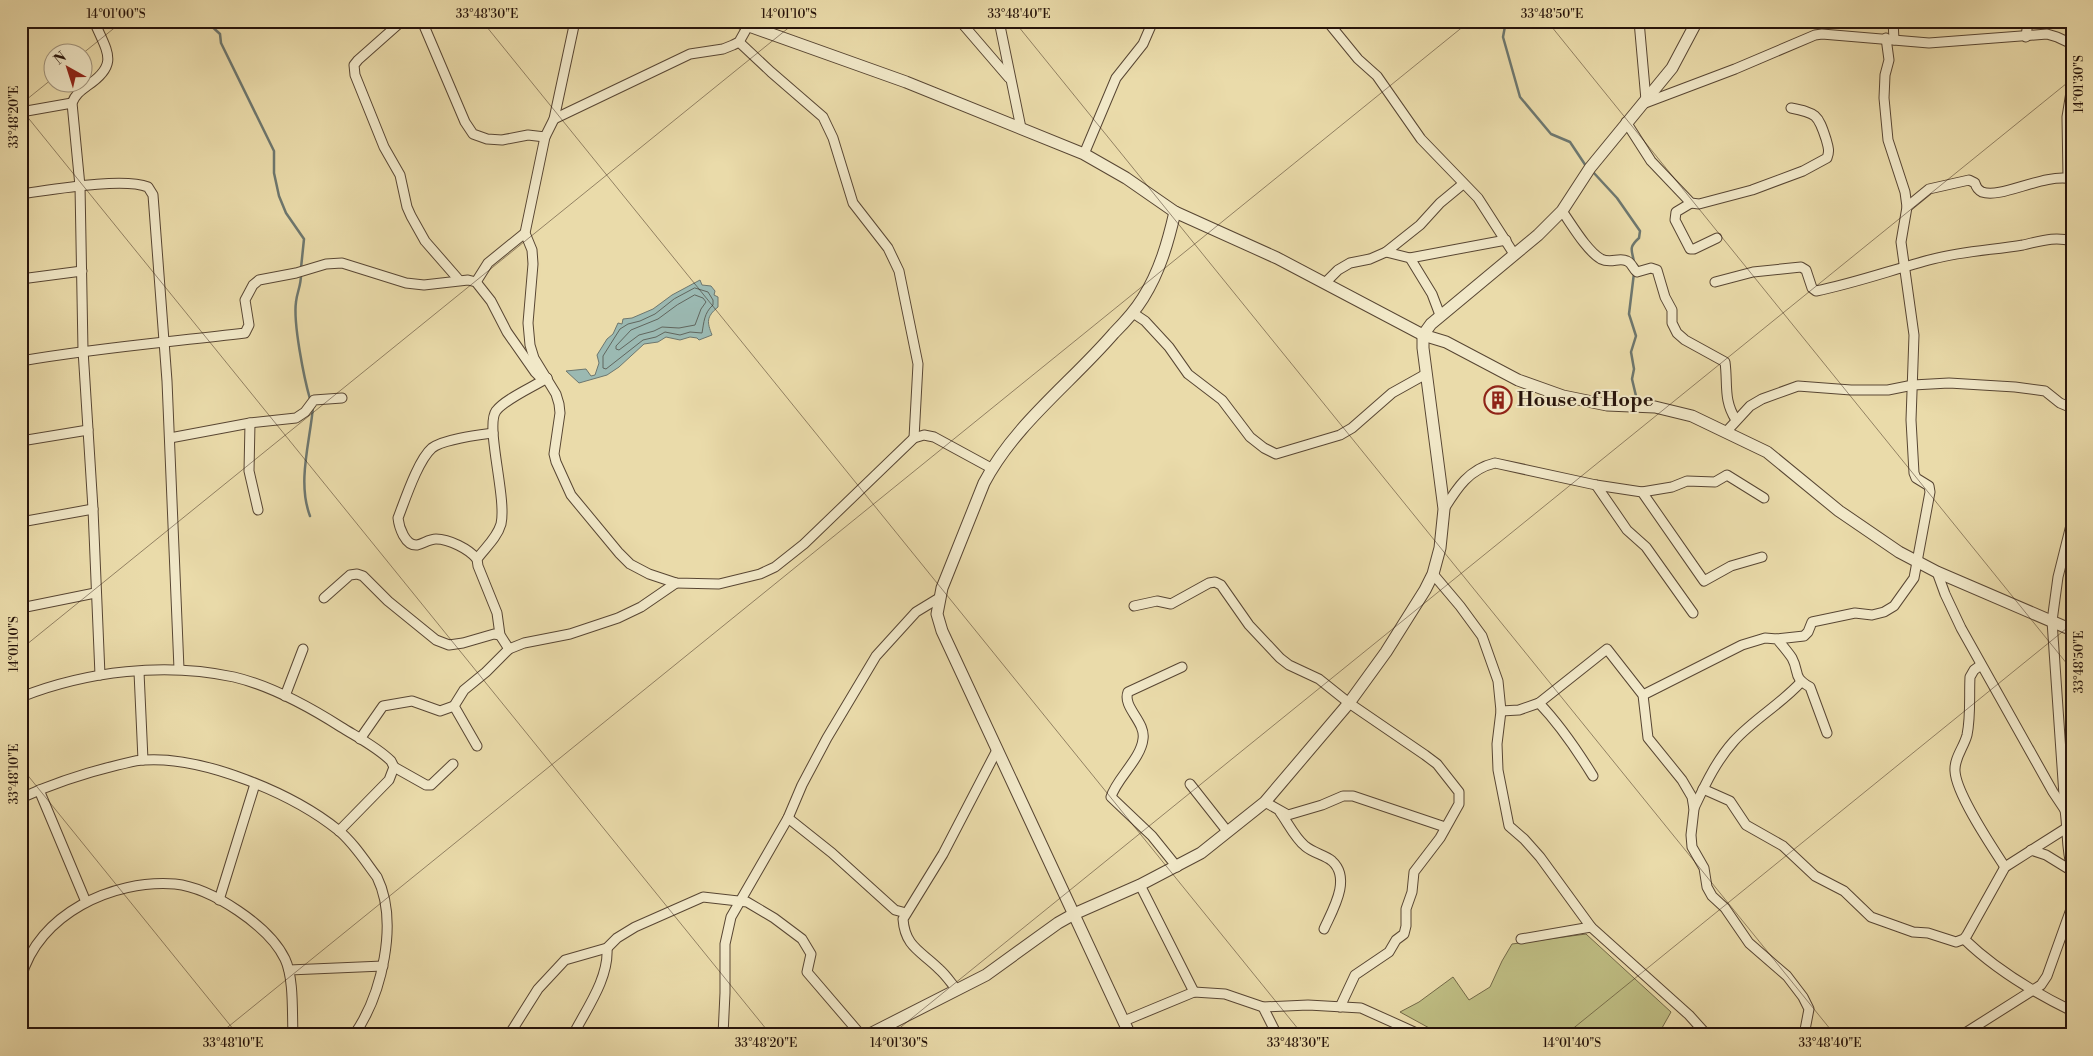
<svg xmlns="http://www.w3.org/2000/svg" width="2093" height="1056" font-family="'Libre Bodoni',serif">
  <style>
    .green { fill: #bfbe84; stroke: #736948 }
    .water { fill: #9bb9b2; stroke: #6d776f }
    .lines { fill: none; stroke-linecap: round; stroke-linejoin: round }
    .shore { stroke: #61665e; stroke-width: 1 }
    .stream { stroke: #6d776f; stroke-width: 2.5 }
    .minor-casing { stroke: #584633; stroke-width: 11 }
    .tertiary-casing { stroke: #584633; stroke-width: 13 }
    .minor { stroke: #f1e8c8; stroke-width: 9 }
    .tertiary { stroke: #f1e8c8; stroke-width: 11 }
    .ticks { fill: none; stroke: #27140b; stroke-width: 1; stroke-opacity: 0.45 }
    .labels { text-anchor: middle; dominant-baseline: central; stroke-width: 4; stroke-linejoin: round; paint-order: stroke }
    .poi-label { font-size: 20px; font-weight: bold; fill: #27140b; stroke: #f1e8c8; text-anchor: start }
    .neatline { fill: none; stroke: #27140b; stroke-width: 2 }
    .ticks-label { font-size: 12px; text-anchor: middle; fill: #27140b }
  </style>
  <rect width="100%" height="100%" fill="#eadbaa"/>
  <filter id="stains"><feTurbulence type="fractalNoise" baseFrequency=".004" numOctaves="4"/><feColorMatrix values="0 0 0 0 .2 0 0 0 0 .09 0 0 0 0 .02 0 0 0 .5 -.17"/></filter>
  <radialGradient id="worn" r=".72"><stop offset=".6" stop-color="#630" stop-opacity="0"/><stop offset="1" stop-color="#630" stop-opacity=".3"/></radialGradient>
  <path class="green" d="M1586,934L1671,1012L1658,1035H1442L1400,1012L1419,1002L1453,977L1469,1000L1490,987L1502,961L1512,944Z"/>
  <path class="water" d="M700,280L702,285L711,286L715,291L714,295L718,297V307C706,317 707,322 712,335L699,340L697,338L690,337L680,340L666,337L658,342L644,344L619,367L607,375L579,383L566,371L586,369L591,376L595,375L599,363L597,355L607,339L613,334L618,323L622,324L623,319L632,318L653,309L672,295Z"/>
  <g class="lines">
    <g class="shore">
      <path d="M695,288L708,292L713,300V305C704,313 704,322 702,333L690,332L680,335L665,332L656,337L643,340L606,369L603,368V356L620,329L628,324L640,321L655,314L674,299Z"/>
      <path d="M695,295L703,298L706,302L701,309L695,325L679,328L662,327L654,331L639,335L619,350L616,349V346L631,330L658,319L677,305Z"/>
    </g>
    <g class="stream">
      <path d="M206,21L220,34L221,43L274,151V173L279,196L286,213L304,239L301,268"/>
      <path d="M1506,21L1503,37L1520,97L1551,134L1570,142L1586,166"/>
      <path d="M1593,172L1617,198L1640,231L1639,238C1628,248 1632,250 1634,262"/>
      <path d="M1634,273L1629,314L1636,336L1631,352L1634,369L1632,379L1636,396"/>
      <path d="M301,275C301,286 297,292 296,302C293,323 304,378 310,399"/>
      <path d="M310,516C297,482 310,442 313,407"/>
    </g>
    <g class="minor-casing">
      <g id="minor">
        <path d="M94,21C107,52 120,64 87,86C80,91 75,95 72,103L80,186L83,350L93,509L100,675"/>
        <path d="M402,21L358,60L354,65L355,75L384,147L400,175L407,207L411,216L425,241L459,280"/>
        <path d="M422,21L465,122L473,134L487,139L502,140L528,135L545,137"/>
        <path d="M575,21L554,119L545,137L525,233L532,250L533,264L528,323L530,345L534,358L556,394L559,404L560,413L554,454L556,462L571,495L619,553L630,564L649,574L676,583L719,584L760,574L775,567L804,544L914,438L924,435L934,437L991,468"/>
        <path d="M960,21L1009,78"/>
        <path d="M999,21L1021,128"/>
        <path d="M1327,21L1358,59L1377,76L1421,139L1478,198L1514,254"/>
        <path d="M1639,21L1646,100"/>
        <path d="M1893,21L1894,40"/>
        <path d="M2026,37L2028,21"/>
        <path d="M739,42L771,72L823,117L833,138L853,203L888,248L899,271L918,364L914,438"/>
        <path d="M1645,103L1735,69L1815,35L1822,34L1929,43L2047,34L2057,37L2072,44"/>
        <path d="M21,112L72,103"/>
        <path d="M554,119L690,54L723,49L733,45L739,42L748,26"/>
        <path d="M1626,122L1651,161L1691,203L1699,204L1752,190L1803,171L1827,158C1830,151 1828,146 1826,139C1818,114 1816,113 1791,108"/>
        <path d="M1084,154L1116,78L1143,44L1153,21"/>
        <path d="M2068,178L2067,117L2072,86"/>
        <path d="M21,194C51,190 122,177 148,187L153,195L167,381L179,669"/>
        <path d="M1691,203L1676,212L1675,220L1690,249H1694L1717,238"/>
        <path d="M1907,207L1929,189L1969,180L1975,183C1976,187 1978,190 1982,192C2002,199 2043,173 2072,179"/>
        <path d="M1562,211C1572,225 1587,251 1601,259C1611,264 1619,257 1627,261C1632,263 1633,269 1637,272L1651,268L1657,270L1665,297L1672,310V323L1677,333L1685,340L1725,362C1728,384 1723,400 1736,420"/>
        <path d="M1386,252L1410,258L1506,240"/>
        <path d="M1410,258L1432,294L1440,315"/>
        <path d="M21,279L82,271"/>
        <path d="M476,282L488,263L525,233"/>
        <path d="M1715,282L1753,272L1801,267L1806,270L1812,288L1816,291C1856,283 1894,269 1933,259C1963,251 1993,250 2023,245C2041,241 2054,236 2072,241"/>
        <path d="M1325,283L1338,270L1350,263L1370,259L1386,252L1420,225L1440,203L1463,184"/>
        <path d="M1133,313L1145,321L1169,347L1188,374L1222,400L1250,437L1264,448L1276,454L1340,435L1352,428L1392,393L1426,374"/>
        <path d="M21,361C95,348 170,342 245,333L249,325L245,300L253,285L259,280L296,273L326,264L342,263L406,283L424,285L468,280L476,282L491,301L507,332L535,372L540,377L547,378"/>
        <path d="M250,423L249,471L258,510"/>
        <path d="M1726,432L1750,406L1762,399L1798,386L1851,390H1888L1913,385L1949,383L2015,387L2045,391L2060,403L2072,408"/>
        <path d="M170,438L250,423L296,418L305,412L314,400L342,398"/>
        <path d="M21,441L88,430"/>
        <path d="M1596,485L1627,530L1646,547L1693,613"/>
        <path d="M1642,492L1672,487L1687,481L1715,482L1727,475L1764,498"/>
        <path d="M1444,509C1457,488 1469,469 1495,463L1596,485L1642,492L1704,581L1731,566L1762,557"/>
        <path d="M2072,521L2058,577L2052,621L2065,810C2068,830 2066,849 2072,869"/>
        <path d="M21,522L93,509"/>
        <path d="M477,559C469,549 449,539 436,539C429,539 423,544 417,545C405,546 399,527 398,518C405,500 418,460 432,448C444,439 478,435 493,433"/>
        <path d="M1937,572L1945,594L1961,628L2053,792L2065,810L2072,806"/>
        <path d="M1433,574L1460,606L1482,636L1498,681L1501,711L1497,744L1498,770L1509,826L1524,839L1540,857L1591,927L1689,1015L1707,1035"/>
        <path d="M324,598L350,575L357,574L363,576L388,601L436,640L449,645L463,643L494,634L500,635"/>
        <path d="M1134,606L1157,601L1171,604L1209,583L1215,582L1221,585L1249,625L1280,658L1289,665L1319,679L1349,703L1425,755L1437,764L1459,792V804L1440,838L1414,872L1412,892L1406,909V926L1404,934L1396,940L1389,952L1355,975L1340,1007"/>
        <path d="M21,608L95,593"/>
        <path d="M1777,639L1804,636L1808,632L1812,622L1855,613L1872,615L1884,612L1894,606L1914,578L1930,492L1929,486L1916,478L1914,473L1911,420L1914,335L1901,242L1907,207L1905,192L1888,140L1884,98L1885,75L1889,60L1886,38"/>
        <path d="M509,649L500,635L497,613L478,566L477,559C485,548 497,538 501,524C507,498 485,426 496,411C505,399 533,387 547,378"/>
        <path d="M1981,665L1974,670L1970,677C1969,696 1971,716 1967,735C1964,747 1954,758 1955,771C1956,794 1992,847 2005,867"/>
        <path d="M139,672L143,760"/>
        <path d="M1643,695L1742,645L1765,638L1777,639C1782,645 1788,652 1792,658C1800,673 1792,677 1810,687L1827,733"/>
        <path d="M285,696L303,649"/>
        <path d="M21,697C87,671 165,662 234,677C272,686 308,706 341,727C357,737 377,747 391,761L394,767L389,780L339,831"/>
        <path d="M1539,703C1560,725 1577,750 1593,776"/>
        <path d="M1501,711L1519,710L1539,703L1607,649L1643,695L1648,738L1682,780L1692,797L1694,809L1691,835L1692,847L1704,868L1707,887L1712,896L1725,908L1749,943L1787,976L1803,997L1809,1009L1804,1035"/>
        <path d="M360,739L383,706L412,701L440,711L454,706"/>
        <path d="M477,746L454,706L464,690L486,672L509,649L524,643L570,634L618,618L641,607L676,583"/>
        <path d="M394,767L426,785H431L453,764"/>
        <path d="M1190,784L1227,831"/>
        <path d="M1703,789L1730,801L1746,825L1783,846L1815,876L1844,891L1871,917L1913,932L1928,933L1956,942L1964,939L1967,935L2005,867L2068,827"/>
        <path d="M39,790L86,902"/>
        <path d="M21,798C52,784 85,773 118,765C127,763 136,760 144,760C203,756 292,793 338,830C353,842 365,861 377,877C399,922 382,995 354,1035"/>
        <path d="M1265,802L1288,815L1322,805L1343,796H1353L1445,827"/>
        <path d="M1694,808C1705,785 1716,761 1734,741C1754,719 1781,704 1801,682"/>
        <path d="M1280,812C1288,823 1295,838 1305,846C1313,853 1325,855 1332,861C1352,879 1332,911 1324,929"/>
        <path d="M788,818L832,853L895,910L906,913"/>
        <path d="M2031,850L2046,855L2072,871"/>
        <path d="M1177,867L1152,836L1111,797C1116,779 1141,759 1143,739C1146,722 1122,707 1128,692L1182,667"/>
        <path d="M1140,885L1194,992"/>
        <path d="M219,900L255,784"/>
        <path d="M1521,939L1591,927"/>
        <path d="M1964,939C1996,970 2033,992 2072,1011"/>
        <path d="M289,970L383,966"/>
        <path d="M21,978C38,914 113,879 175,884C212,888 269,926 285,959C294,978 292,1013 293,1035"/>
        <path d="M957,990C951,983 946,975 939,969C921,951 905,947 903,919L943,854L997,750"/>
        <path d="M1263,1007L1277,1035"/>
        <path d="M1124,1021L1194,992L1225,994L1263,1007L1308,1005L1361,1008L1421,1035"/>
        <path d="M509,1035L538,989L565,960L607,948L617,938L635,927L703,897L747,902L774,918L802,939L811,954L807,972L861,1035"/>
        <path d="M573,1035C587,1008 609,978 607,948"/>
        <path d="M723,1035L725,993V944L731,917L788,818L802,785L827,738L876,656L916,612L939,598"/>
        <path d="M1962,1035L2041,985L2047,976L2071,909L2072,890"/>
      </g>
    </g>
    <g class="tertiary-casing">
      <g id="tertiary">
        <path d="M735,21L906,82L1084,154L1126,178L1175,212L1277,258L1423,335L1446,342L1518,380L1563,396L1607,405L1655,407L1692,416L1767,452L1839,511L1899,552L1937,572L2072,630"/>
        <path d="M276,1035H289"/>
        <path d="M868,1035L986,975L1058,923L1074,914L1140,885L1201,853L1265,802L1349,703L1386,652L1425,590L1433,574L1440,548L1444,509L1423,348V335L1431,324L1538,235L1562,211L1590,168L1672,68L1697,21"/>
        <path d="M1130,1035L942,631L937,614L942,588L984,483C1015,424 1071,383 1114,333C1125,322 1135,311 1143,298C1160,271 1168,242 1175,212"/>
      </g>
    </g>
    <use href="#minor" class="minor"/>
    <use href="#tertiary" class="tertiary"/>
  </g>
  <path class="ticks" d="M482,21L1303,1035M1014,21L1835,1035M1547,21L2072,670M82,54L123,21M21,104L52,79M21,109L771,1035M21,649L797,21M21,767L238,1035M218,1035L1470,21M891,1035L2072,79M1565,1035L2072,624"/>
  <defs>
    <g id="building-ring" transform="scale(1.4375)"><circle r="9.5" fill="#f1e8c8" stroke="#8f2418" stroke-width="1.5"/><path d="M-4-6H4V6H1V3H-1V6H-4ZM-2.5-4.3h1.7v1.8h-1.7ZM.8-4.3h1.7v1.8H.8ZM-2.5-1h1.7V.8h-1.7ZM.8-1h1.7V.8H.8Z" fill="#8f2418"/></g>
  </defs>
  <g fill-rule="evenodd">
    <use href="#building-ring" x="1498" y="400"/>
  </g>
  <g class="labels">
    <g class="poi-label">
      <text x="1517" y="400">House of Hope</text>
    </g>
  </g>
  <rect width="2093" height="1056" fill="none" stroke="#eadbaa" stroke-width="55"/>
  <g transform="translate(68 68) rotate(321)"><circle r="24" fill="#f1e8c8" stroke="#a0937c"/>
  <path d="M0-4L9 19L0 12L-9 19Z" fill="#8f2418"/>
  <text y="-8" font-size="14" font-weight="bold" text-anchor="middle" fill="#27140b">N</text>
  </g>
  <rect x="28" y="28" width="2038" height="1000" class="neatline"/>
  <g class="ticks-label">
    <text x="116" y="18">14°01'00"S</text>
    <text x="487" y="18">33°48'30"E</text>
    <text x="789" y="18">14°01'10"S</text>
    <text x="1019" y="18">33°48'40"E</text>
    <text x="1552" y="18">33°48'50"E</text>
    <text transform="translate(2079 84) rotate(-90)" y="4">14°01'30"S</text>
    <text transform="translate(14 117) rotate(-90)" y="4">33°48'20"E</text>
    <text transform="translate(14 644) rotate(-90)" y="4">14°01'10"S</text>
    <text transform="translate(2079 662) rotate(-90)" y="4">33°48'50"E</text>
    <text transform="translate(14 774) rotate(-90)" y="4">33°48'10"E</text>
    <text x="233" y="1047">33°48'10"E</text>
    <text x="766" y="1047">33°48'20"E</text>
    <text x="899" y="1047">14°01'30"S</text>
    <text x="1298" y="1047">33°48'30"E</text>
    <text x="1572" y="1047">14°01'40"S</text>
    <text x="1830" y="1047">33°48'40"E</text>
  </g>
  <rect width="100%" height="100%" filter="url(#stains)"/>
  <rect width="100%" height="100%" fill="url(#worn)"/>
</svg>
